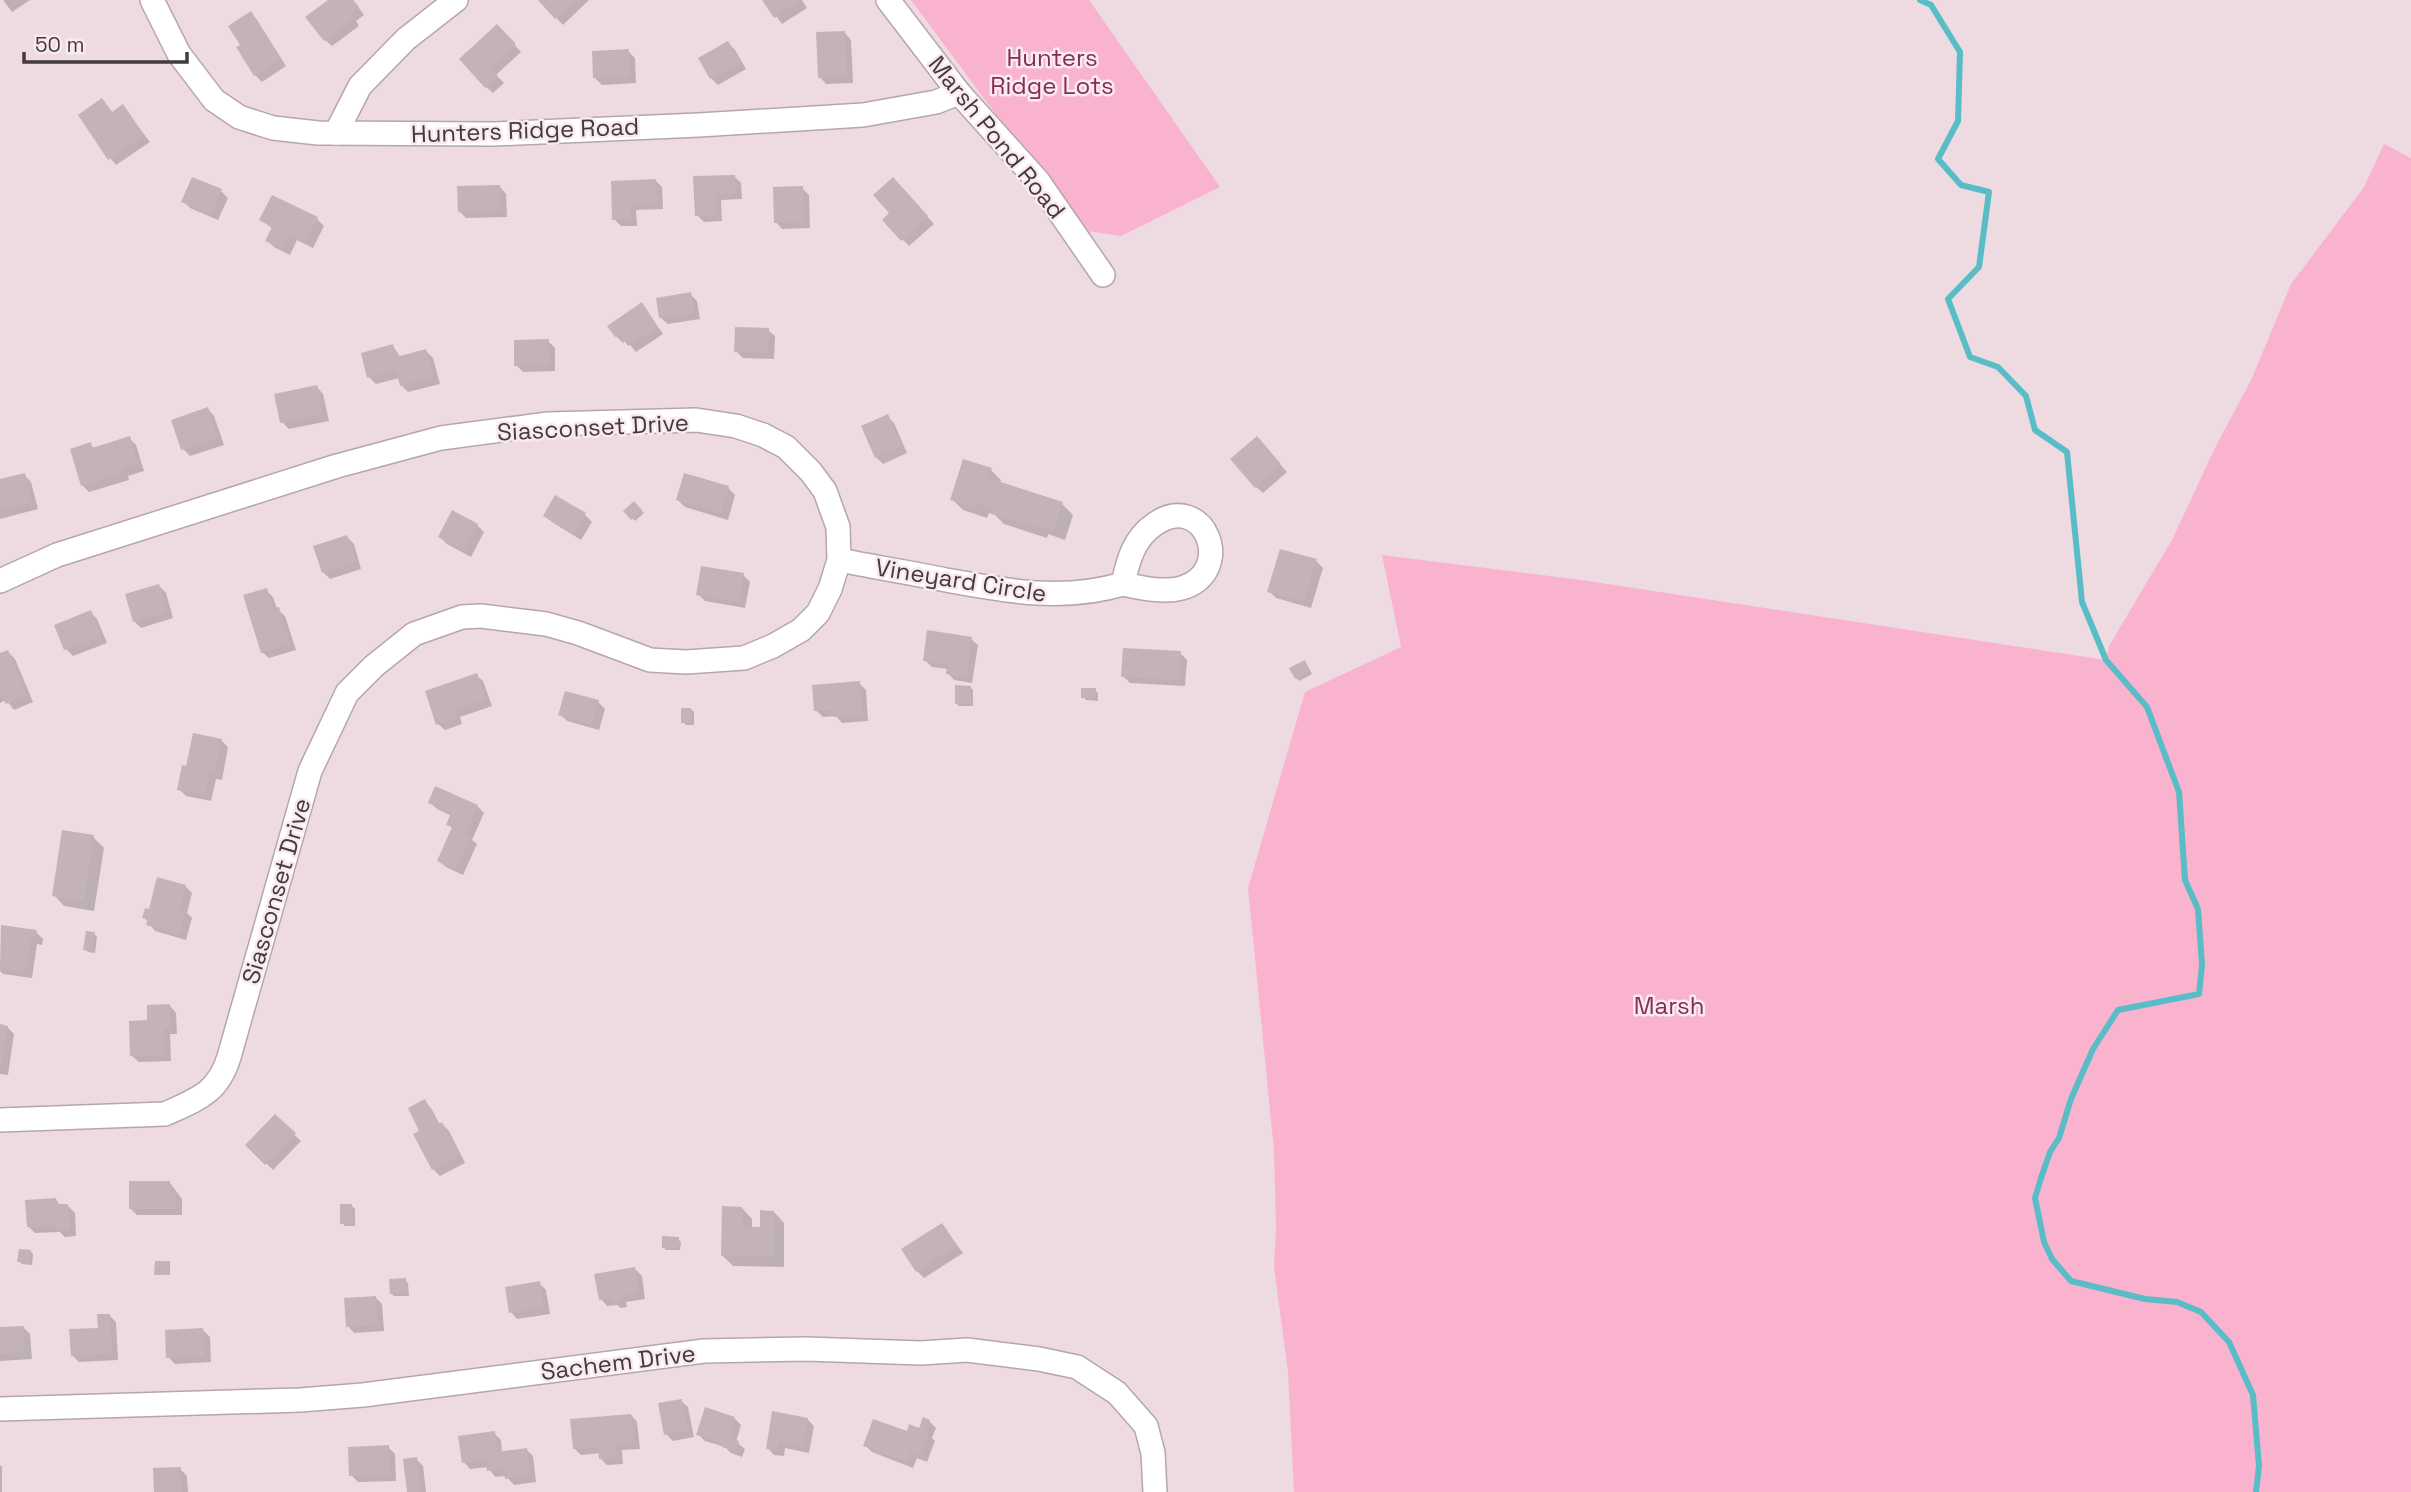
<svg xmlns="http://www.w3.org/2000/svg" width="2411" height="1492" font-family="'Space Grotesk',sans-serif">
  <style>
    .green { fill: #fab3cf }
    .shadow { fill: #0003 }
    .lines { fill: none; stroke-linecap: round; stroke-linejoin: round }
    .stream { stroke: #58bdc6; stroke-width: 6 }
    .building { fill: #c3b3b9 }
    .minor-casing { stroke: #b6a6ac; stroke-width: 26 }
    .minor { stroke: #fff; stroke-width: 23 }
    .labels { text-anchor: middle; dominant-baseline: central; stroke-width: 5; stroke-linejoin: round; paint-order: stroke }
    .park-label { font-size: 24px; fill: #832e56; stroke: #fae9ef }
    .street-label { font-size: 24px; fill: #423b3d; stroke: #fae9ef }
  </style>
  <rect width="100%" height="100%" fill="#eddbe1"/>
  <g class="green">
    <path d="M911,0H1089L1220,187L1121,236L1088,231L1078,225Z"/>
    <path d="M2384,144L2411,158V1492H1294L1288,1372L1274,1267L1276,1228L1274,1151L1248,888L1305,692L1401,647L1382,555L1581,580L2106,660L2109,646L2172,540L2215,448L2252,378L2291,284L2364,187Z"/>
  </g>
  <g class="shadow">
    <path d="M3,0H30L12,12Z"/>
    <path d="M331,0H353L364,15L356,21L359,26L332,46L325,40Z"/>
    <path d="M540,0H589L563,25Z"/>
    <path d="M764,0H802L807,8L782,24Z"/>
    <path d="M251,13L257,20L286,66L262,82L255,75L242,45Z"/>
    <path d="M497,26L521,52L496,75L504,83L493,93L486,87Z"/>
    <path d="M845,33L851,40L853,83L826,84L820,77Z"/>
    <path d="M728,43L735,50L746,69L718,85L711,78L700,59Z"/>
    <path d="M628,51L635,58L636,83L602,85L595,78Z"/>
    <path d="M102,100L113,113L123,107L150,142L116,165L110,158Z"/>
    <path d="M734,176L741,183L742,199L721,200L722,221L704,222L697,215L695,178Z"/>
    <path d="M655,180L662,187L663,209L636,210L637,226H621L614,219L613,182Z"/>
    <path d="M899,186L934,224L909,246L884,220L891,213Z"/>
    <path d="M500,187L506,194L507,217L466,218L459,211Z"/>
    <path d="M802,188L809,195L810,228L782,229L776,222Z"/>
    <path d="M221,191L228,198L218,220L190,208L183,201Z"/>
    <path d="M272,197L317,219L324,226L313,248L297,240L290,255L274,247L267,240L273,229L261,220Z"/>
    <path d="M690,294L697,301L700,319L668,324L661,318Z"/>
    <path d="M642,305L663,334L636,352L626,340L623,343L616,336Z"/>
    <path d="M768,330L775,336L774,359L743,358L736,351Z"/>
    <path d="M548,341L555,348V371L523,372L516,365Z"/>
    <path d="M393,346L401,358L426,351L433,358L440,384L408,392L401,385L399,378L376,384L369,377Z"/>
    <path d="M317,387L323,394L329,421L289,429L282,422Z"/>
    <path d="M208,409L214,416L224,445L190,456L183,449Z"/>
    <path d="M887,416L894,423L907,453L883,464L876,457Z"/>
    <path d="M129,438L136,445L144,471L128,476L129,480L89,492L82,485L90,444L95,449Z"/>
    <path d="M1263,445L1287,472L1263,493L1256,487Z"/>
    <path d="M991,470L1001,480L1000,484L1062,504L1073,515L1065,540L1048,534L1047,538L1004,524L995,515L989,513L987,518L963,510L952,499Z"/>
    <path d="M24,475L31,482L38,509L0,519V481Z"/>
    <path d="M728,488L735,495L728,520L685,507L678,500Z"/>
    <path d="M634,503L644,513L635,521L626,511Z"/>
    <path d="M453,512L477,525L484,532L471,557L447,544L440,537Z"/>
    <path d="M585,515L592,522L581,540L552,522L545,516Z"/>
    <path d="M347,537L354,544L361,569L330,579L323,572Z"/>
    <path d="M1316,561L1323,568L1311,608L1276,598L1269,591Z"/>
    <path d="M743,575L750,582L745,608L705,601L698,594Z"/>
    <path d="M159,586L166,593L173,618L141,628L134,621Z"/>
    <path d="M266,590L273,597L277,609L285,616L296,650L269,658L262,652Z"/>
    <path d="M90,612L97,619L107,643L73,656L66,649L57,626Z"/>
    <path d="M971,639L978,645L972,683L954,680L948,673V669L932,667L925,660Z"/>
    <path d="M8,652L15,659L33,702L14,710L6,700L0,703V655Z"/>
    <path d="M1180,653L1187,660L1185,686L1130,683L1123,676Z"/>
    <path d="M1307,665L1312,674L1299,681L1296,678Z"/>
    <path d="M476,675L483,681L492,706L460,717L462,724L445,730L438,724Z"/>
    <path d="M859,683L866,690L868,721L842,723L836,716L823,717L816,710Z"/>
    <path d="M970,687L973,690V706H959L956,703Z"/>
    <path d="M1095,690L1098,693V701L1086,700L1083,697Z"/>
    <path d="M598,702L605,709L599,730L567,721L560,714Z"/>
    <path d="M691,709L694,712V725H686L683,722Z"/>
    <path d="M221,740L228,747L222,780L216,779L211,801L186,796L179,789L188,768Z"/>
    <path d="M430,802L477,806L484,813L472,840L477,844L463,875L446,867L439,861L453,829L448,824L452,816L437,809Z"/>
    <path d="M93,837L104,848L94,911L64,906L54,895Z"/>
    <path d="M185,886L192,893L187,913L192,918L186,940L155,931L144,917Z"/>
    <path d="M3,927L36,932L43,939L42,945L37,944L32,978L3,974L0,971Z"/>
    <path d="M94,934L97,937L95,953L88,952L85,949Z"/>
    <path d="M170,1006L176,1013L177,1034H170L171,1061L139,1062L132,1056Z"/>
    <path d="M0,1026L7,1027L14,1034L8,1075L0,1074Z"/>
    <path d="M424,1101L431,1108L440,1125L442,1124L449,1131L465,1163L440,1176L433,1169L422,1131Z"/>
    <path d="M275,1116L301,1141L273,1170L248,1145Z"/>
    <path d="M170,1183L182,1199V1215H137L130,1208Z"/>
    <path d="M56,1200L61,1206H68L75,1213L76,1236L65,1237L60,1232L35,1233L28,1226Z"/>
    <path d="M352,1206L355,1209V1226H345L342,1223Z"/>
    <path d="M742,1208L752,1219V1229H761L774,1212L784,1223V1267L733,1266L723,1256Z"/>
    <path d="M942,1225L963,1253L924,1278L917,1271Z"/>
    <path d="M678,1239L681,1242L680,1250H666L663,1247Z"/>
    <path d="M30,1251L33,1254L32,1265L22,1264L19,1261Z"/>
    <path d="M635,1269L642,1276L645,1299L626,1302L627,1307L621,1308L617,1305L607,1306L601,1299Z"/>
    <path d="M405,1280L408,1283L409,1296H394L391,1293Z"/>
    <path d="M539,1283L546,1290L550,1314L517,1319L511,1312Z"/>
    <path d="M375,1297L382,1304L384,1331L354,1333L348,1326Z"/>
    <path d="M109,1315L116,1322L118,1360L79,1362L72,1355L100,1329Z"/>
    <path d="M23,1327L30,1334L32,1359L0,1361V1328Z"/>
    <path d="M203,1330L210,1337L211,1362L175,1364L168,1357Z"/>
    <path d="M681,1401L688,1407L694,1437L673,1441L666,1434Z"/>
    <path d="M631,1415L637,1422L640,1449L622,1450L623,1464L607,1465L600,1458V1453L581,1455L574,1448Z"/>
    <path d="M734,1418L741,1425L736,1442L745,1449L742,1457L731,1453L725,1447L705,1441L698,1434Z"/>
    <path d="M807,1419L814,1426L809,1453L785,1448L784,1456L774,1455L768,1448Z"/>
    <path d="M929,1421L936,1428L932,1438L935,1441L927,1462L917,1458L913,1468L872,1452L865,1445L920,1430Z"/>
    <path d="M494,1433L501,1440L502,1453L526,1449L533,1456L536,1482L514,1485L506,1476L495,1477L488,1467L470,1469L464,1462Z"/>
    <path d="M388,1447L395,1454L396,1481L358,1482L351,1475Z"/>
    <path d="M416,1459L423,1466L426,1492H409Z"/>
    <path d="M0,1465L2,1467V1492H0Z"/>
    <path d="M180,1469L187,1476L188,1492H156Z"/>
  </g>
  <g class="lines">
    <path class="stream" d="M1920,0L1931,5L1960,52L1958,121L1938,159L1961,185L1989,192L1979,267L1948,299L1970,357L1998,367L2026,396L2035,430L2067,452L2082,602L2106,660L2147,707L2179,792L2185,880L2198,909L2202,965L2199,994L2118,1010L2093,1049L2071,1099L2059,1138L2050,1152L2041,1178L2035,1198L2044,1242L2052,1259L2071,1281L2145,1299L2177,1302L2201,1312L2229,1342L2253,1395L2259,1466L2256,1492"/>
  </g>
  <g class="building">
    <path d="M328,0H353L359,7L350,14L354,18L324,41L305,17Z"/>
    <path d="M538,0H576L555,19Z"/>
    <path d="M762,0H801L774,18Z"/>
    <path d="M251,11L281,59L254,76L236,47L240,45L228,26Z"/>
    <path d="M497,24L516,44L490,67L498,76L485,88L459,59Z"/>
    <path d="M845,31L847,77L818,78L816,32Z"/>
    <path d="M728,41L740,62L710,79L698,58Z"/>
    <path d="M629,49L630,77L593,78L592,51Z"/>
    <path d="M102,98L112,112L123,104L144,135L108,160L78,115Z"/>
    <path d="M735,175L736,193L715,194L716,215L695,216L693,176Z"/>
    <path d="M192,177L222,189L211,215L181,202Z"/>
    <path d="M893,177L928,216L901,241L882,220L889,213L873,195Z"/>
    <path d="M656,179L657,203L630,204L631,219L612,220L611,181Z"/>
    <path d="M500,185L501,211L458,212L457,186Z"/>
    <path d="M803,186L804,222L774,223L773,187Z"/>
    <path d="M272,195L318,217L306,242L290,235L283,249L265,241L272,227L259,220Z"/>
    <path d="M691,292L694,313L659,318L656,298Z"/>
    <path d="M642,302L658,327L628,346L620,334L615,337L607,326Z"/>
    <path d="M735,327L769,328L768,353L734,352Z"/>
    <path d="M549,339V365L514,366V340Z"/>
    <path d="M393,344L396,357L426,349L434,377L400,386L396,370L367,378L361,353Z"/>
    <path d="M317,385L323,414L280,423L274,394Z"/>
    <path d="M208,407L218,438L181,450L171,420Z"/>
    <path d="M888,414L902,446L875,458L861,426Z"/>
    <path d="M130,436L138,464L122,469L124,473L81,486L70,449L91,442L92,448Z"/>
    <path d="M1257,436L1281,464L1255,488L1230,459Z"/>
    <path d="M963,459L992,468L988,478L1063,502L1054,530L1037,525L1036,528L991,514L993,508L978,503L976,508L950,500Z"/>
    <path d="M25,473L32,502L0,511V479Z"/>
    <path d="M684,473L729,486L721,514L676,500Z"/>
    <path d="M555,495L586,513L574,534L543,516Z"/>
    <path d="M634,501L642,510L631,520L623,511Z"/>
    <path d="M452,510L478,524L464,551L438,537Z"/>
    <path d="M347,535L356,562L322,573L313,546Z"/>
    <path d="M1280,549L1317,559L1304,602L1267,592Z"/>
    <path d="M701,566L744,573L739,602L696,595Z"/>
    <path d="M159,584L167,612L133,622L125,594Z"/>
    <path d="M267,588L273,608L279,607L290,644L261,653L243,595Z"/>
    <path d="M91,610L101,636L64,650L54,625Z"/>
    <path d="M927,630L972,637L966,677L946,674L947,664L923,661Z"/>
    <path d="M1123,648L1181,651L1179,680L1121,677Z"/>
    <path d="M8,650L27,695L6,704L0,694V653Z"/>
    <path d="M1305,660L1310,671L1295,679L1289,668Z"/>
    <path d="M477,673L486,699L454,710L457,717L436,725L425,691Z"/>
    <path d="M860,681L862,715L834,717L833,710L814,711L812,685Z"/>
    <path d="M955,685L971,686V704H955Z"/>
    <path d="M1081,688H1096L1095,699L1081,698Z"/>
    <path d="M565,691L599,700L592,725L558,715Z"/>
    <path d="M681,708H691L692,723H681Z"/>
    <path d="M193,733L222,739L215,774L209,773L205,795L177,790L182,765L186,766Z"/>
    <path d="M435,786L478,805L465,834L471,836L456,870L437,861L452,827L446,825L451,813L428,803Z"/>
    <path d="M62,830L94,835L84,901L52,896Z"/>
    <path d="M157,877L186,885L180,908L186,910L179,934L146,925L148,919L142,918L145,908L149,909Z"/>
    <path d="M1,925L37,930L35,939L31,938L26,972L0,969Z"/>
    <path d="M86,931L95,932L92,951L83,950Z"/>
    <path d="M170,1004L171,1028H164L165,1055L130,1056L129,1021L147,1020V1005Z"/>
    <path d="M0,1024L8,1026L1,1067H0Z"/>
    <path d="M425,1099L438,1124L442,1122L459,1156L432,1170L413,1134L419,1131L408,1108Z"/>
    <path d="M275,1114L296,1133L265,1165L245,1145Z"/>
    <path d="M129,1181H170V1191H176V1209H129Z"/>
    <path d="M56,1198L57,1204H68L70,1230L56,1231V1225L27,1227L25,1200Z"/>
    <path d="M340,1204H352L353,1224H340Z"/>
    <path d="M722,1206L742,1207V1227H760V1210L774,1211V1257L721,1256Z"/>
    <path d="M942,1223L957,1245L916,1272L901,1249Z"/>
    <path d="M662,1236L679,1237L678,1248H662Z"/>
    <path d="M19,1249L31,1250L30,1263L17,1262Z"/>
    <path d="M155,1261H170V1275H154Z"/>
    <path d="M635,1267L639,1293L621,1296L622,1301L613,1302L612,1298L599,1300L594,1274Z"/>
    <path d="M406,1278L407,1293L390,1294L389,1279Z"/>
    <path d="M540,1281L544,1307L509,1313L505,1287Z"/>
    <path d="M376,1296L378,1325L346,1327L344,1298Z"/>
    <path d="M97,1314H110L112,1353L71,1356L69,1329L98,1328Z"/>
    <path d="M24,1326L25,1353L0,1354V1327Z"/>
    <path d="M203,1328L205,1356L166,1358L165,1330Z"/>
    <path d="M682,1399L688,1430L664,1435L658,1403Z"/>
    <path d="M705,1407L735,1417L729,1437L739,1441L736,1451L722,1447L723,1443L696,1435Z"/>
    <path d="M772,1411L808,1418L803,1447L779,1442L778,1451L766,1449Z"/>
    <path d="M631,1414L634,1442L616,1444L617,1457L599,1459L598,1447L573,1449L570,1419Z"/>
    <path d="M923,1417L930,1420L926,1431L929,1433L920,1456L910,1452L907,1462L863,1446L873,1419L907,1431L909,1424L919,1428Z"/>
    <path d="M495,1431L497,1452L527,1448L530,1476L505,1479L504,1469L487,1471L485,1460L462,1463L458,1436Z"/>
    <path d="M389,1445L390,1475L349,1476L348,1447Z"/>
    <path d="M417,1457L421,1492H407L403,1459Z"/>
    <path d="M181,1467L182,1492H154L153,1468Z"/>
  </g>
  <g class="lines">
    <g class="minor-casing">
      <g id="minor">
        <path d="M152,0L179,54L214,100L239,117L273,128L318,133L494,134L699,125L863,115L936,102L959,93"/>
        <path d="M888,0L959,93L1038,181L1103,275"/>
        <path d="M336,133L360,86L406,39L456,0"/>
        <path d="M839,560C875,567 911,573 946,580C1007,591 1062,602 1123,584C1128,560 1134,538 1155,524C1204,490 1237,571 1182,588C1164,593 1141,588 1123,584"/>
        <path d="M0,581L57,555L337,466L441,438L548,424L696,420L736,426L763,435L786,447L811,472L825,491L838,527L839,560L830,589L818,613L801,630L773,646L744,658L686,662L650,660L578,633L546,624L481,616L462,617L414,634L374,666L347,693L310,771L229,1057C218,1093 198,1099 165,1114L0,1120"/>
        <path d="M0,1409L300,1400L363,1395L704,1351L806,1349L921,1353L967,1350L1039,1359L1077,1367L1117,1393L1146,1426L1153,1453L1155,1492"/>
      </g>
    </g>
    <use href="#minor" class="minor"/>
  </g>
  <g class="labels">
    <g class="park-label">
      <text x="1052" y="57">Hunters<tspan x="1052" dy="28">Ridge Lots</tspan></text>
      <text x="1669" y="1005">Marsh</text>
    </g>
    <g class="street-label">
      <text transform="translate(525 130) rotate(-2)">Hunters Ridge Road</text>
      <text transform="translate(997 137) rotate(51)">Marsh Pond Road</text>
      <text transform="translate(593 427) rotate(-3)">Siasconset Drive</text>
      <text transform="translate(961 580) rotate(9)">Vineyard Circle</text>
      <text transform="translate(276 891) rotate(-74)">Siasconset Drive</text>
      <text transform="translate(618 1362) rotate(-7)">Sachem Drive</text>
    </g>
  </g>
  <path d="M24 52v10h163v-10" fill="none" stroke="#423b3d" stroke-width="3.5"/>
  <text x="35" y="52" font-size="21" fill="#423b3d" stroke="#fae9ef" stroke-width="5" paint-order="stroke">50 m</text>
</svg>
